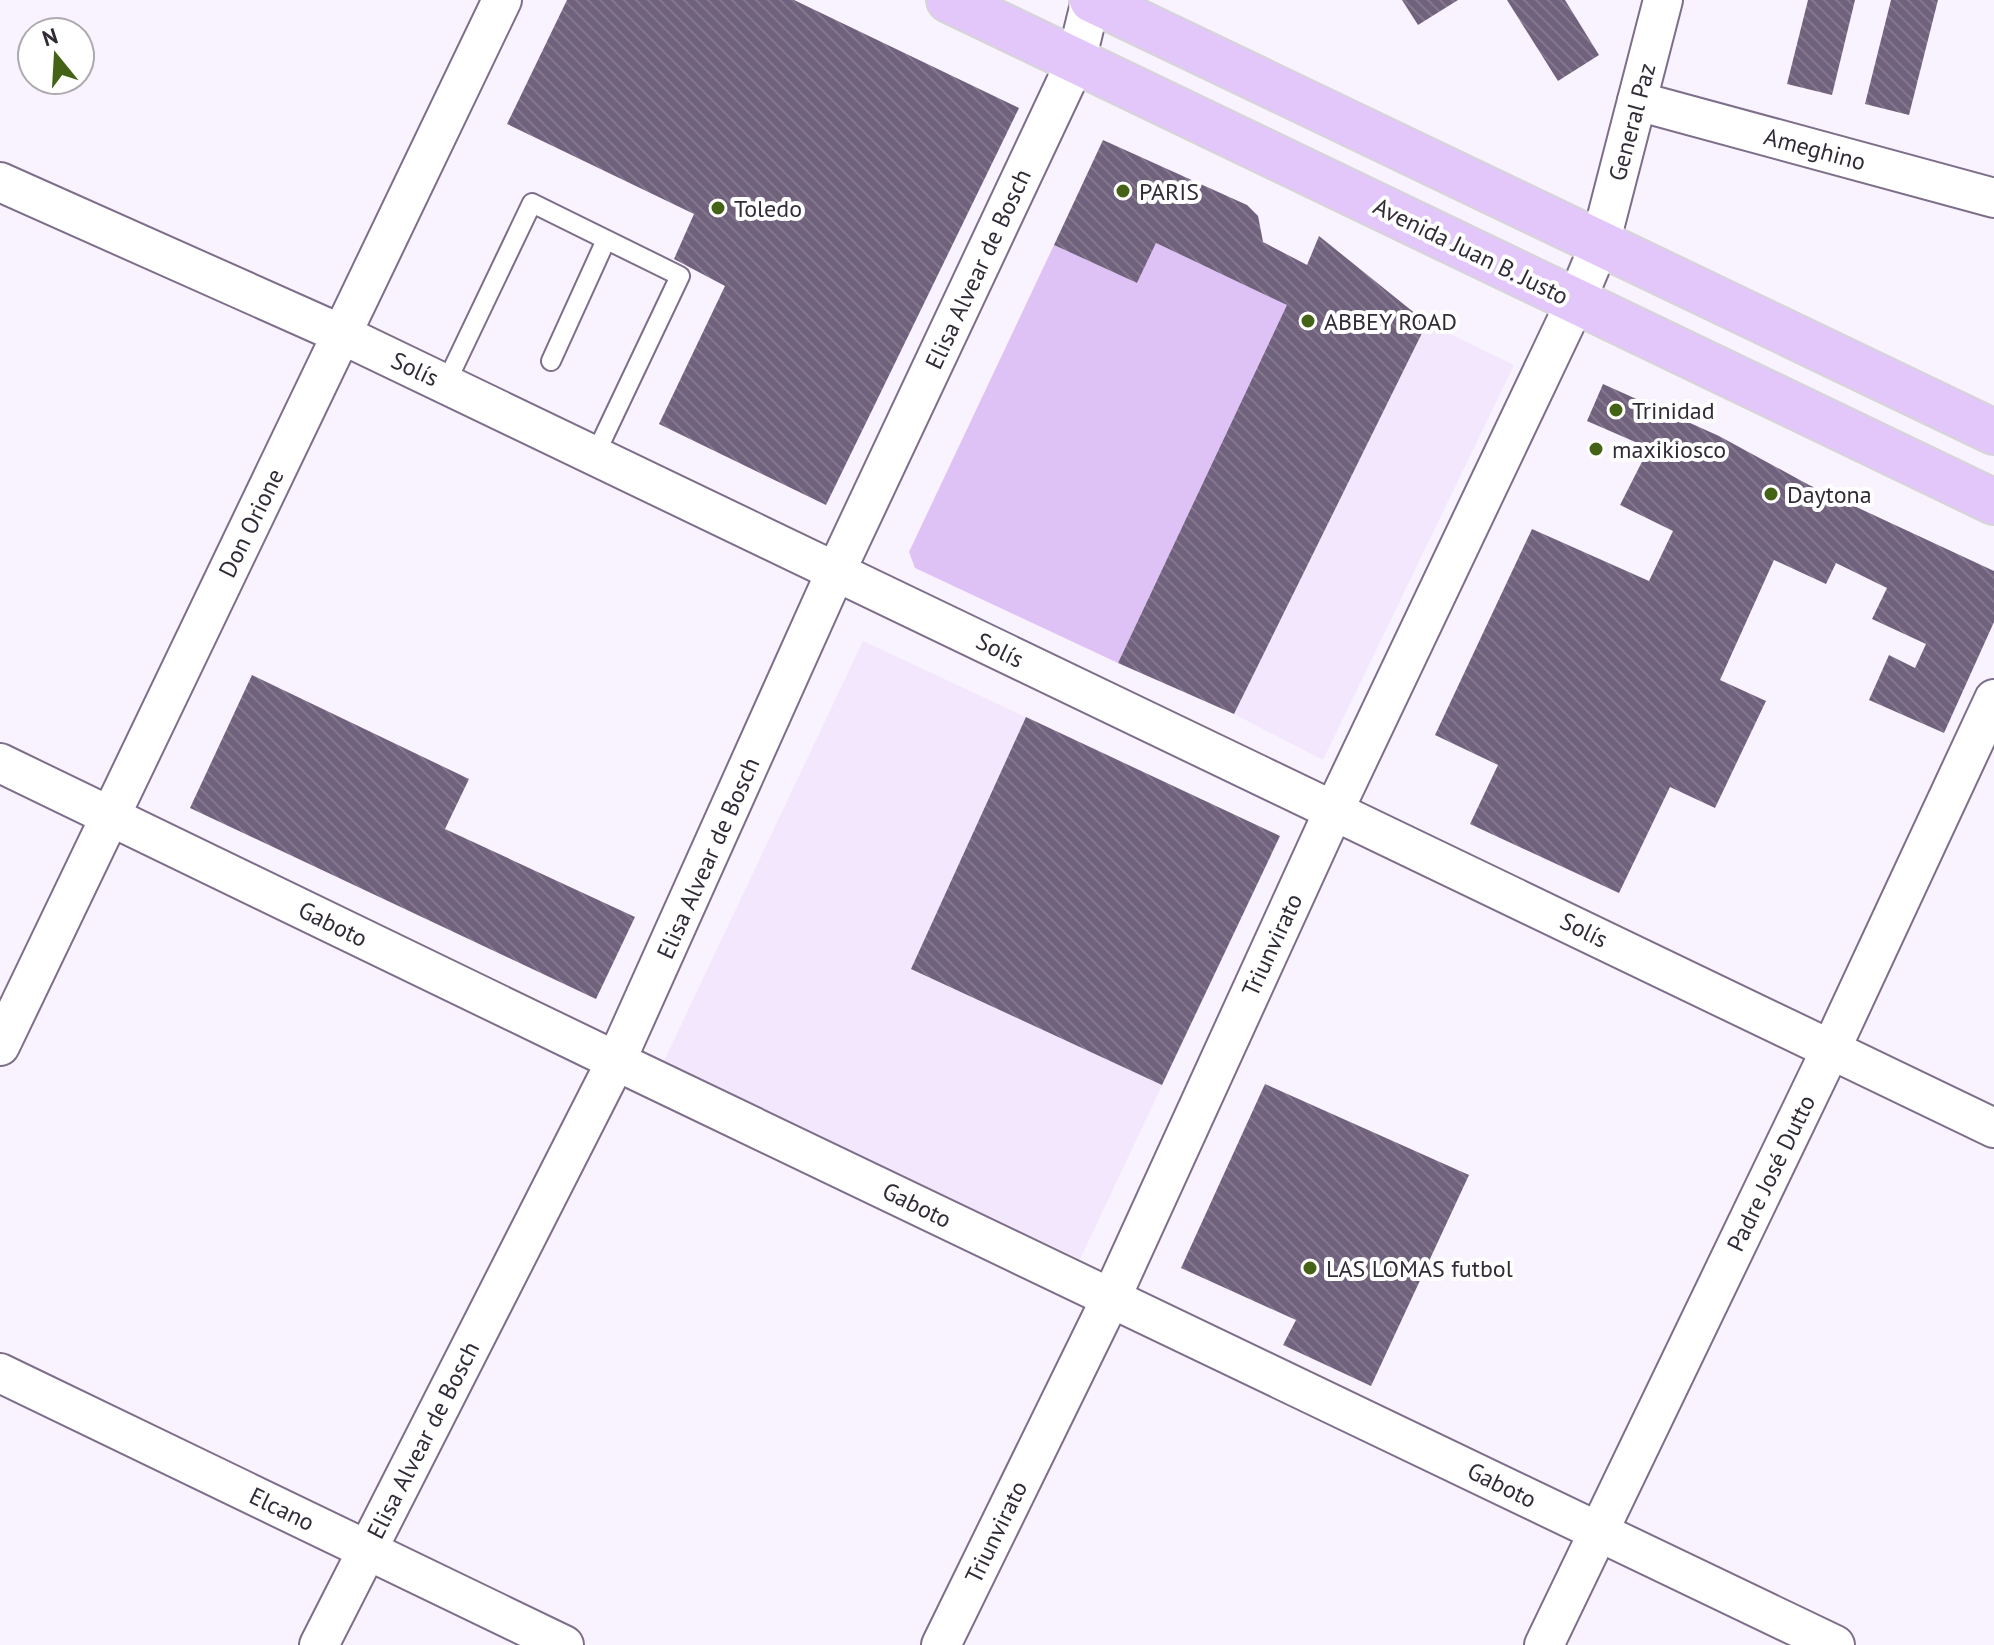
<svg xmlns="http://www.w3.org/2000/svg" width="1994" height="1645" font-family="'PT Sans',sans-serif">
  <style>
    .built { fill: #f3e7fe }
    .grass { fill: #dec2f6 }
    .building { fill: url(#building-back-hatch) }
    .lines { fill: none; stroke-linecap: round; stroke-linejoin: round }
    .service-casing { stroke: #7d6e8a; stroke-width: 22 }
    .minor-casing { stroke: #7d6e8a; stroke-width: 42 }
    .primary-casing { stroke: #d6d5d7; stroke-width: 48 }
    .service { stroke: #fff; stroke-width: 18 }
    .minor { stroke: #fff; stroke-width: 38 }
    .primary { stroke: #e3c6fa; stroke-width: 44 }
    .poi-dot { fill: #456316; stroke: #fff; stroke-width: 3 }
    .labels { text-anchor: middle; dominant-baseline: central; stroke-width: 8; stroke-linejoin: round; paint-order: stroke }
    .street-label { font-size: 24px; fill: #312b37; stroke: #fff }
    .poi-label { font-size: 24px; fill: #312b37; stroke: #fff; text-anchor: start }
  </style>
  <defs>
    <pattern id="building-back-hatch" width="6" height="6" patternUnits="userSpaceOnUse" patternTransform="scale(2)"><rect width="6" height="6" fill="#70617d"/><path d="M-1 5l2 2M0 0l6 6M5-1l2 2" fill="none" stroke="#84788e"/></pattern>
  </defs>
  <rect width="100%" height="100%" fill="#f9f2ff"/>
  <g class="built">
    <path d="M1427,323L1514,365L1323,760L1234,714Z"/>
    <path d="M863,641L1280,836L1080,1259L663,1063Z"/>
  </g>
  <path class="grass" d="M1247,205L1258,216L1263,242L1307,265L1118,663L915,568L909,552L1054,245L1137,283L1156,243L1215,271Z"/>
  <g class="building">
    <path d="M567,0H794L1019,108L826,505L659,424L725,286L674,259L694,214L507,124Z"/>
    <path d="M1402,0H1458L1418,25Z"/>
    <path d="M1507,0H1565L1599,55L1558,81Z"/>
    <path d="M1808,0H1855L1832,95L1787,84Z"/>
    <path d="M1891,0H1938L1909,115L1865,104Z"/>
    <path d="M1103,140L1247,205L1258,216L1263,242L1307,265L1319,236L1427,323L1234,714L1118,663L1287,305L1156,243L1137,283L1054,245Z"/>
    <path d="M1603,384L1719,436L1809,485L1994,571V622L1944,733L1869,700L1889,655L1915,668L1926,644L1872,619L1887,588L1836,563L1826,584L1774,560L1720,680L1766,701L1715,808L1670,787L1619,893L1470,824L1498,765L1435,735L1532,529L1649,581L1673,531L1620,505L1649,448L1587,421Z"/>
    <path d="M252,675L469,779L445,829L635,917L596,999L190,808Z"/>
    <path d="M1026,717L1280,836L1162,1085L911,969Z"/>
    <path d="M1265,1084L1469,1175L1371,1386L1283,1345L1296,1320L1181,1268Z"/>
  </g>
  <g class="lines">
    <g class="service-casing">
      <g id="service">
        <path d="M551,361L606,240"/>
        <path d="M446,383L532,203L680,276L595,455"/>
      </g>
    </g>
    <g class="minor-casing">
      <g id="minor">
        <path d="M1637,101L1994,198"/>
        <path d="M0,182L341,334L1994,1128"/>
        <path d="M0,763L616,1061L1835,1645"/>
        <path d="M0,1046L502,0"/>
        <path d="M0,1373L564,1645"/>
        <path d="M319,1645L616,1061L836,571L1076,61L1091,0"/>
        <path d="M941,1645L1111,1298L1334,810L1576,301L1600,244L1663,0"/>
        <path d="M1544,1645L1831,1049L1994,699"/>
      </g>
    </g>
    <g class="primary-casing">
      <g id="primary">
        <path d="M949,0L1994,502"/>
        <path d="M1092,0L1994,432"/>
      </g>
    </g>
    <use href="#service" class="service"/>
    <use href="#minor" class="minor"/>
    <use href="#primary" class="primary"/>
  </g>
  <g class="poi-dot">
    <circle cx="1123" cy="191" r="8"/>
    <circle cx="718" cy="208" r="8"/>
    <circle cx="1308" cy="321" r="8"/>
    <circle cx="1616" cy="410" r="8"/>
    <circle cx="1596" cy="449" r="8"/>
    <circle cx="1771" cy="494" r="8"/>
    <circle cx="1310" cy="1268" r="8"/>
  </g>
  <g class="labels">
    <g class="street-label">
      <text transform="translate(1632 122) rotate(-75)">General Paz</text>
      <text transform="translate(1815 149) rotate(15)">Ameghino</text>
      <text transform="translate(1471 251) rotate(26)">Avenida Juan B. Justo</text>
      <text transform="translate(978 269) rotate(-65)">Elisa Alvear de Bosch</text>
      <text transform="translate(415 369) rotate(25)">Solís</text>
      <text transform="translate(251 523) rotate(-64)">Don Orione</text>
      <text transform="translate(1000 650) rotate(26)">Solís</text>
      <text transform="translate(708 858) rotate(-66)">Elisa Alvear de Bosch</text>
      <text transform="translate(333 924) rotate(26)">Gaboto</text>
      <text transform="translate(1584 930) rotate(26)">Solís</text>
      <text transform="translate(1272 945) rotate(-65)">Triunvirato</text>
      <text transform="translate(1771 1173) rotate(-64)">Padre José Dutto</text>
      <text transform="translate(917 1205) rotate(26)">Gaboto</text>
      <text transform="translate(423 1440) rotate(-63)">Elisa Alvear de Bosch</text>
      <text transform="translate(1502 1485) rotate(26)">Gaboto</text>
      <text transform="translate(282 1509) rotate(26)">Elcano</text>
      <text transform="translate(996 1532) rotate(-64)">Triunvirato</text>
    </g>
    <g class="poi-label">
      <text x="1139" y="191">PARIS</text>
      <text x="734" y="208">Toledo</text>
      <text x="1324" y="321">ABBEY ROAD</text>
      <text x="1632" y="410">Trinidad</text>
      <text x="1612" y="449">maxikiosco</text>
      <text x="1787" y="494">Daytona</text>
      <text x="1326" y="1268">LAS LOMAS futbol</text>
    </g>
  </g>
  <g transform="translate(56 56) rotate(342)"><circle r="38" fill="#ffffff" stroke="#adaaaf" stroke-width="2"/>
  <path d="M0-6L14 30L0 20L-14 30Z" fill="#456316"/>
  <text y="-12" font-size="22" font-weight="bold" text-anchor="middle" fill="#312b37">N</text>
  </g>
</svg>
